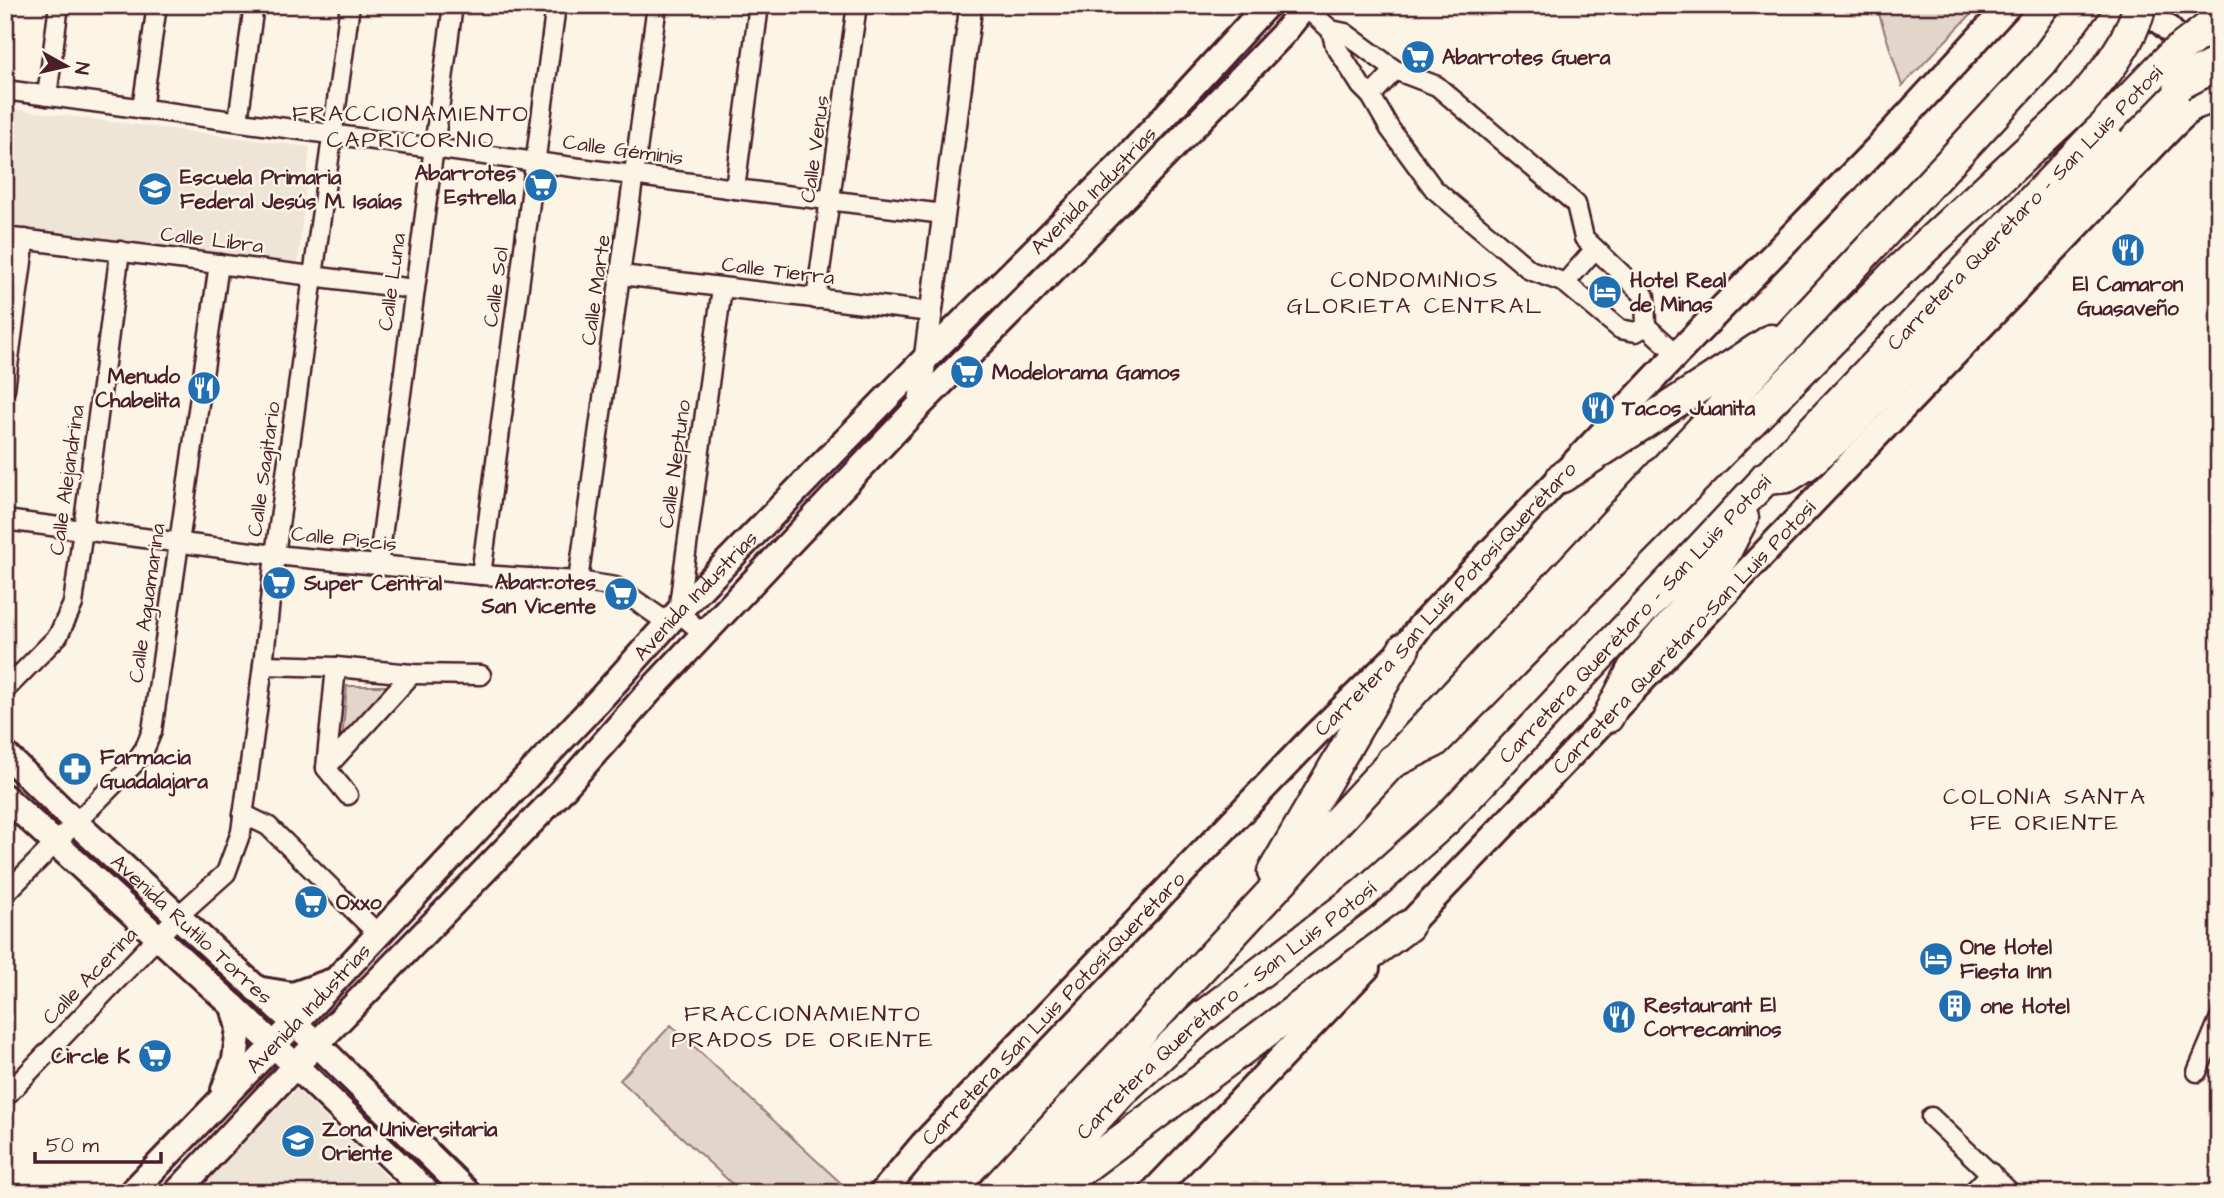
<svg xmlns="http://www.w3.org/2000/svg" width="2224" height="1198" font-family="'Architects Daughter',sans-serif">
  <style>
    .built { fill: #eee5d7 }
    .green { fill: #e2d5ca; stroke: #967a7a; stroke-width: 2 }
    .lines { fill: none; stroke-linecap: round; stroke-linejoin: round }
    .minor-casing { stroke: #4a1f2b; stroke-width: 23 }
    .tertiary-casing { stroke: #4a1f2b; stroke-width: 26 }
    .secondary-casing { stroke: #4a1f2b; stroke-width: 30 }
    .primary-casing { stroke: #4a1f2b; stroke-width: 33 }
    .trunk-casing { stroke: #4a1f2b; stroke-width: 35 }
    .motorway-casing { stroke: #4a1f2b; stroke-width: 37 }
    .minor { stroke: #fcf5e5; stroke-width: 18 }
    .tertiary { stroke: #fcf5e5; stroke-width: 21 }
    .secondary { stroke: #fcf5e5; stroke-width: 24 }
    .primary { stroke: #fcf5e5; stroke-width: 28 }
    .trunk { stroke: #fcf5e5; stroke-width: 30 }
    .motorway { stroke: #fcf5e5; stroke-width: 32 }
    .trunk-bridge-casing { stroke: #4a1f2b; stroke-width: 35; stroke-linecap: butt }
    .motorway-bridge-casing { stroke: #4a1f2b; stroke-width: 37; stroke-linecap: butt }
    .trunk-bridge { stroke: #fcf5e5; stroke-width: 30 }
    .motorway-bridge { stroke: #fcf5e5; stroke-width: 32 }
    .labels { text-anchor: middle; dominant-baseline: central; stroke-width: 5; stroke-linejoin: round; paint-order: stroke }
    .poi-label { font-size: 21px; font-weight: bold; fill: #4a1f2b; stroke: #fcf5e5; text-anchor: start }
    .street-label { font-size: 21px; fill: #4a1f2b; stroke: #fcf5e5 }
    .neighbourhood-label { font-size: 23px; letter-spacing: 2px; fill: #4a1f2b; stroke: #fcf5e5 }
  </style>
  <rect width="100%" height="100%" fill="#fcf5e5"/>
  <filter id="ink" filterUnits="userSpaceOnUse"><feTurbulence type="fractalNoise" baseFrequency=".0143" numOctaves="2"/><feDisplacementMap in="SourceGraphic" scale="14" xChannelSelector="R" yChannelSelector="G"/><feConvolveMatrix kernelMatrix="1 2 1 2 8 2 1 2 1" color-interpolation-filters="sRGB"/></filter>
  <g filter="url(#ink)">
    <g class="built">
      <path d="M5,108L310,147L297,272L5,230Z"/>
      <path d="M296,1089L403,1193H196Z"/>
    </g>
    <g class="green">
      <path d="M1876,5H1980L1902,86Z"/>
      <path d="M347,686H388L342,740Z"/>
      <path d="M671,1025L844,1186L837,1193H742L620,1080Z"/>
    </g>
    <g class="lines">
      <g class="minor-casing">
        <g id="minor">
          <path d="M1305,7L1331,30"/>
          <path d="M5,90L735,189L944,214"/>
          <path d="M47,96L59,5"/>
          <path d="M1371,96L1395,70"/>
          <path d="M142,109L157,5"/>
          <path d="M238,121L254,5"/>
          <path d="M735,189L759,5"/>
          <path d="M5,237L414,289"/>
          <path d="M621,275L931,312"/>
          <path d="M1565,283L1595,249"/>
          <path d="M816,299L857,5"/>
          <path d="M1646,326L1636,332L1620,329L1565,283L1530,270L1434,189L1390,129L1371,96L1361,86L1335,45L1331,30L1345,33L1395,70L1437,86L1576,204L1584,238L1645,296L1646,326L1677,354"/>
          <path d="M5,389L25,239"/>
          <path d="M5,520L275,555L481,575L578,581L616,587L668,623"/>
          <path d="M378,566L453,5"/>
          <path d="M481,575L556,5"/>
          <path d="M578,581L657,5"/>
          <path d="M704,634L678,612L722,288"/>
          <path d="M263,665L336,667L412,674L481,675"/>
          <path d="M336,667L326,768L412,674"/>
          <path d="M5,690L58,636L73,604L120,251"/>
          <path d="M326,768L348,795"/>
          <path d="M243,814L268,826L378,934"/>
          <path d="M5,894L134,764L145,748L152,731L219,264"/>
          <path d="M2197,1072L2219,1020"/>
          <path d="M5,1097L178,916L226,873L241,832L263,665L275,555L350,5"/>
          <path d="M1931,1117L2011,1193"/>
          <path d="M1972,1193L1991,1173"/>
        </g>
      </g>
      <g class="tertiary-casing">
        <path id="tertiary" d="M919,406L971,5"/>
      </g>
      <g class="secondary-casing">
        <g id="secondary">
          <path d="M2136,5C2158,19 2182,35 2190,61"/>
          <path id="s1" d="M5,754L75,822L317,1044L468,1193"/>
          <path d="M5,797L233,1006L428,1193"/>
          <path id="s2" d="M1395,939L2174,125L2219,82"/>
          <path d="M256,989L293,995L330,982"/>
          <path d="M224,1090L235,1060L239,1028L233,1006"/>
          <path id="s3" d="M131,1193L294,1024L602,697L678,612L924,360L1121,164L1267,5"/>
          <path d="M176,1193L295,1066L557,796L648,693L919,406L1166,155L1282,35L1306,5"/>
          <path id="s4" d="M882,1193L923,1144L1315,735L1404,648L1421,625L1677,354L1879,146L2009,5"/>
          <path d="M1152,1193L1367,968"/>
        </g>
      </g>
      <g class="primary-casing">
        <path id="primary" d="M2197,104L2219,96"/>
      </g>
      <g class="trunk-casing">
        <g id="trunk">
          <path d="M1562,477L1771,340"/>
          <path d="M1608,717L1633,669L1682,612L1724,555L1743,518"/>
          <path d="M1273,872L1404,648"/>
          <path d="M992,1193L2043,62L2085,5"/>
          <path id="s5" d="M1027,1193L1121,1092L1203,1016L1362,895L1447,819L1760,485L2109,120"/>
          <path d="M1050,1193L1408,926"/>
        </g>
      </g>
      <g class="motorway-casing">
        <g id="motorway">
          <path d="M1766,478L1787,476L1806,464L1837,437L2169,92L2180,83"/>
          <path d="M1393,761L1434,741L1895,275"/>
        </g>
      </g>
      <use href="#minor" class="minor"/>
      <use href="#tertiary" class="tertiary"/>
      <use href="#secondary" class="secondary"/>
      <use href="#primary" class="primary"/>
      <use href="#trunk" class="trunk"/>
      <use href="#motorway" class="motorway"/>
      <g class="trunk-bridge-casing">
        <path id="trunk-bridge" d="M2109,120L2171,56L2219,19"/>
      </g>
      <g class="motorway-bridge-casing">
        <g id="motorway-bridge">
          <path d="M2180,83L2219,63"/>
          <path d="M1895,275L2080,103C2104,75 2131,42 2140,5"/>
        </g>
      </g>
      <use href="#trunk-bridge" class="trunk-bridge"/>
      <use href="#motorway-bridge" class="motorway-bridge"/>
    </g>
  </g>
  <defs>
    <g id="supermarket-disc" transform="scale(1.75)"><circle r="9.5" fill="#1f6fb2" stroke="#fcf5e5"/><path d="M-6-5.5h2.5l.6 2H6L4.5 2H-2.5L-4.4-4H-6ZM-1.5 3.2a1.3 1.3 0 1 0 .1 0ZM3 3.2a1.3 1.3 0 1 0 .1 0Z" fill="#fff"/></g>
    <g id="school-disc" transform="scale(1.75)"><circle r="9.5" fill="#1f6fb2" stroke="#fcf5e5"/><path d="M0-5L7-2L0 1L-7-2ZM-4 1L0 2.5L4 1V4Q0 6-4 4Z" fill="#fff"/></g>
    <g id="restaurant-disc" transform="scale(1.75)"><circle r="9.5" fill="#1f6fb2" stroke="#fcf5e5"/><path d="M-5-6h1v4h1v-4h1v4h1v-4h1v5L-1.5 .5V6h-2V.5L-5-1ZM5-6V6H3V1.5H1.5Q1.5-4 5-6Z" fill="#fff"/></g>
    <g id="hotel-disc" transform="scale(1.75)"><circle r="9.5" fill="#1f6fb2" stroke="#fcf5e5"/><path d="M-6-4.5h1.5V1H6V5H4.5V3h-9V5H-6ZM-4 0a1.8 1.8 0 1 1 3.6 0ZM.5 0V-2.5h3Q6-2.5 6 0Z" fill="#fff"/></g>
    <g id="pharmacy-disc" transform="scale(1.75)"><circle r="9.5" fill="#1f6fb2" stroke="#fcf5e5"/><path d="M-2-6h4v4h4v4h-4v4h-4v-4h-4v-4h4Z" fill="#fff"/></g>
    <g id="building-disc" transform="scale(1.75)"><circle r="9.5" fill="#1f6fb2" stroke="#fcf5e5"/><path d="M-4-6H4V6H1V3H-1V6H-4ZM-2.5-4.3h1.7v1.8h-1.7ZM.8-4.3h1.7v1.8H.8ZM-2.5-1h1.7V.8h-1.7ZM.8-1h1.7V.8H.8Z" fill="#fff"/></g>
    <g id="university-disc" transform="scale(1.75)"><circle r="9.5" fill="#1f6fb2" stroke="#fcf5e5"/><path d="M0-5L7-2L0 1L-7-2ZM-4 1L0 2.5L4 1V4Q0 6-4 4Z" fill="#fff"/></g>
  </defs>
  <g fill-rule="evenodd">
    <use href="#supermarket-disc" x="1418" y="57"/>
    <use href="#supermarket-disc" x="541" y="185"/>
    <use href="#school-disc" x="155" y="189"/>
    <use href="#restaurant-disc" x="2128" y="250"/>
    <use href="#hotel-disc" x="1605" y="292"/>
    <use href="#supermarket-disc" x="967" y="372"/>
    <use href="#restaurant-disc" x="204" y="388"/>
    <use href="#restaurant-disc" x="1598" y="408"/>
    <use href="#supermarket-disc" x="279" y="583"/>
    <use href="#supermarket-disc" x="621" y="594"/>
    <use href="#pharmacy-disc" x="75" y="769"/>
    <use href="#supermarket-disc" x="311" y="902"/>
    <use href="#hotel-disc" x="1936" y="959"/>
    <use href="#building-disc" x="1955" y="1006"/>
    <use href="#restaurant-disc" x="1619" y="1017"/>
    <use href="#supermarket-disc" x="155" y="1056"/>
    <use href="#university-disc" x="298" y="1141"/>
  </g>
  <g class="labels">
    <g class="poi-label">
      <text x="1442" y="57">Abarrotes Guera</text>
      <text x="516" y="173" text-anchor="end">Abarrotes<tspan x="516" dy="24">Estrella</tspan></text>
      <text x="180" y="177">Escuela Primaria<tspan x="180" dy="24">Federal Jesús M. Isaías</tspan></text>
      <text x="1630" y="280">Hotel Real<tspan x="1630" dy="24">de Minas</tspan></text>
      <text x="2128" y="284" text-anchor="middle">El Camaron<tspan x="2128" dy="24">Guasaveño</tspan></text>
      <text x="992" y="372">Modelorama Gamos</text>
      <text x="180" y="376" text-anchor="end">Menudo<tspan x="180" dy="24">Chabelita</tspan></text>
      <text x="1622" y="408">Tacos Juanita</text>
      <text x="596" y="582" text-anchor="end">Abarrotes<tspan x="596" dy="24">San Vicente</tspan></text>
      <text x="304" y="583">Super Central</text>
      <text x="100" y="757">Farmacia<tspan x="100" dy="24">Guadalajara</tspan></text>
      <text x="336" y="902">Oxxo</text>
      <text x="1960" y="947">One Hotel<tspan x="1960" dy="24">Fiesta Inn</tspan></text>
      <text x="1644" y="1005">Restaurant El<tspan x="1644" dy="24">Correcaminos</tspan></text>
      <text x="1980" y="1006">one Hotel</text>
      <text x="130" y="1056" text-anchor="end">Circle K</text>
      <text x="322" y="1129">Zona Universitaria<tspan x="322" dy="24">Oriente</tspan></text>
    </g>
    <g class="street-label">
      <text transform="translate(815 149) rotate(-82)">Calle Venus</text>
      <text transform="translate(623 150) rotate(8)">Calle Géminis</text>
      <text stroke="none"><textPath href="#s3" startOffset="1390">Avenida Industrias</textPath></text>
      <text transform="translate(2025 208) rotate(-46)">Carretera Querétaro - San Luis Potosí</text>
      <text transform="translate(212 240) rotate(7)">Calle Libra</text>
      <text transform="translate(778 271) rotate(7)">Calle Tierra</text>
      <text transform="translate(392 282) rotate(-82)">Calle Luna</text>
      <text transform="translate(496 287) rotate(-82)">Calle Sol</text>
      <text transform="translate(596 290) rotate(-82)">Calle Marte</text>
      <text transform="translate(675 464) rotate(-82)">Calle Neptuno</text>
      <text transform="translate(264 469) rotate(-82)">Calle Sagitario</text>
      <text transform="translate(67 480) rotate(-82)">Calle Alejandrina</text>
      <text transform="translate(344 539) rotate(6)">Calle Piscis</text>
      <text stroke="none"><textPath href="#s3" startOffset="822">Avenida Industrias</textPath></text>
      <text stroke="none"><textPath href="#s4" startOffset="819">Carretera San Luis Potosí-Querétaro</textPath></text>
      <text transform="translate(147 603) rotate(-82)">Calle Aguamarina</text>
      <text stroke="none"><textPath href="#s5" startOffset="838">Carretera Querétaro - San Luis Potosí</textPath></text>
      <text stroke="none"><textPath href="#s2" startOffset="418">Carretera Querétaro-San Luis Potosí</textPath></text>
      <text stroke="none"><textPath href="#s1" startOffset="256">Avenida Rutilo Torres</textPath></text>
      <text transform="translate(90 976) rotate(-46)">Calle Acerina</text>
      <text stroke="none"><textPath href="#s3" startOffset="256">Avenida Industrias</textPath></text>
      <text stroke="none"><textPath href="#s4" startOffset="252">Carretera San Luis Potosí-Querétaro</textPath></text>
      <text stroke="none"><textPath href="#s5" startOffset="271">Carretera Querétaro - San Luis Potosí</textPath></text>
    </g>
    <g class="neighbourhood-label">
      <text x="411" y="114">FRACCIONAMIENTO<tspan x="411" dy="26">CAPRICORNIO</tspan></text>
      <text x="1415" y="280">CONDOMINIOS<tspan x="1415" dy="26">GLORIETA CENTRAL</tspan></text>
      <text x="2045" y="797">COLONIA SANTA<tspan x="2045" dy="26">FE ORIENTE</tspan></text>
      <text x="803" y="1014">FRACCIONAMIENTO<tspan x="803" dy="26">PRADOS DE ORIENTE</tspan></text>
    </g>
  </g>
  <rect width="2224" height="1198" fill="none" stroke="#fcf5e5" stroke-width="28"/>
  <rect x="14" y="14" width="2196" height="1170" fill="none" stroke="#4a1f2b" stroke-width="2.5" filter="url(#ink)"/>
  <g transform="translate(66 66) rotate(98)" stroke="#fcf5e5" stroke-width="5" paint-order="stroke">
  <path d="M0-5L12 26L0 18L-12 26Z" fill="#4a1f2b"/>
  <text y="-10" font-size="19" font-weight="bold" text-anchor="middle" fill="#4a1f2b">N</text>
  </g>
  <path d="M35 1152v10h126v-10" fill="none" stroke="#4a1f2b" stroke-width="3.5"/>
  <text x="46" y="1152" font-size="21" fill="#4a1f2b" stroke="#fcf5e5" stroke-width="5" paint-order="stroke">50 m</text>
</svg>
